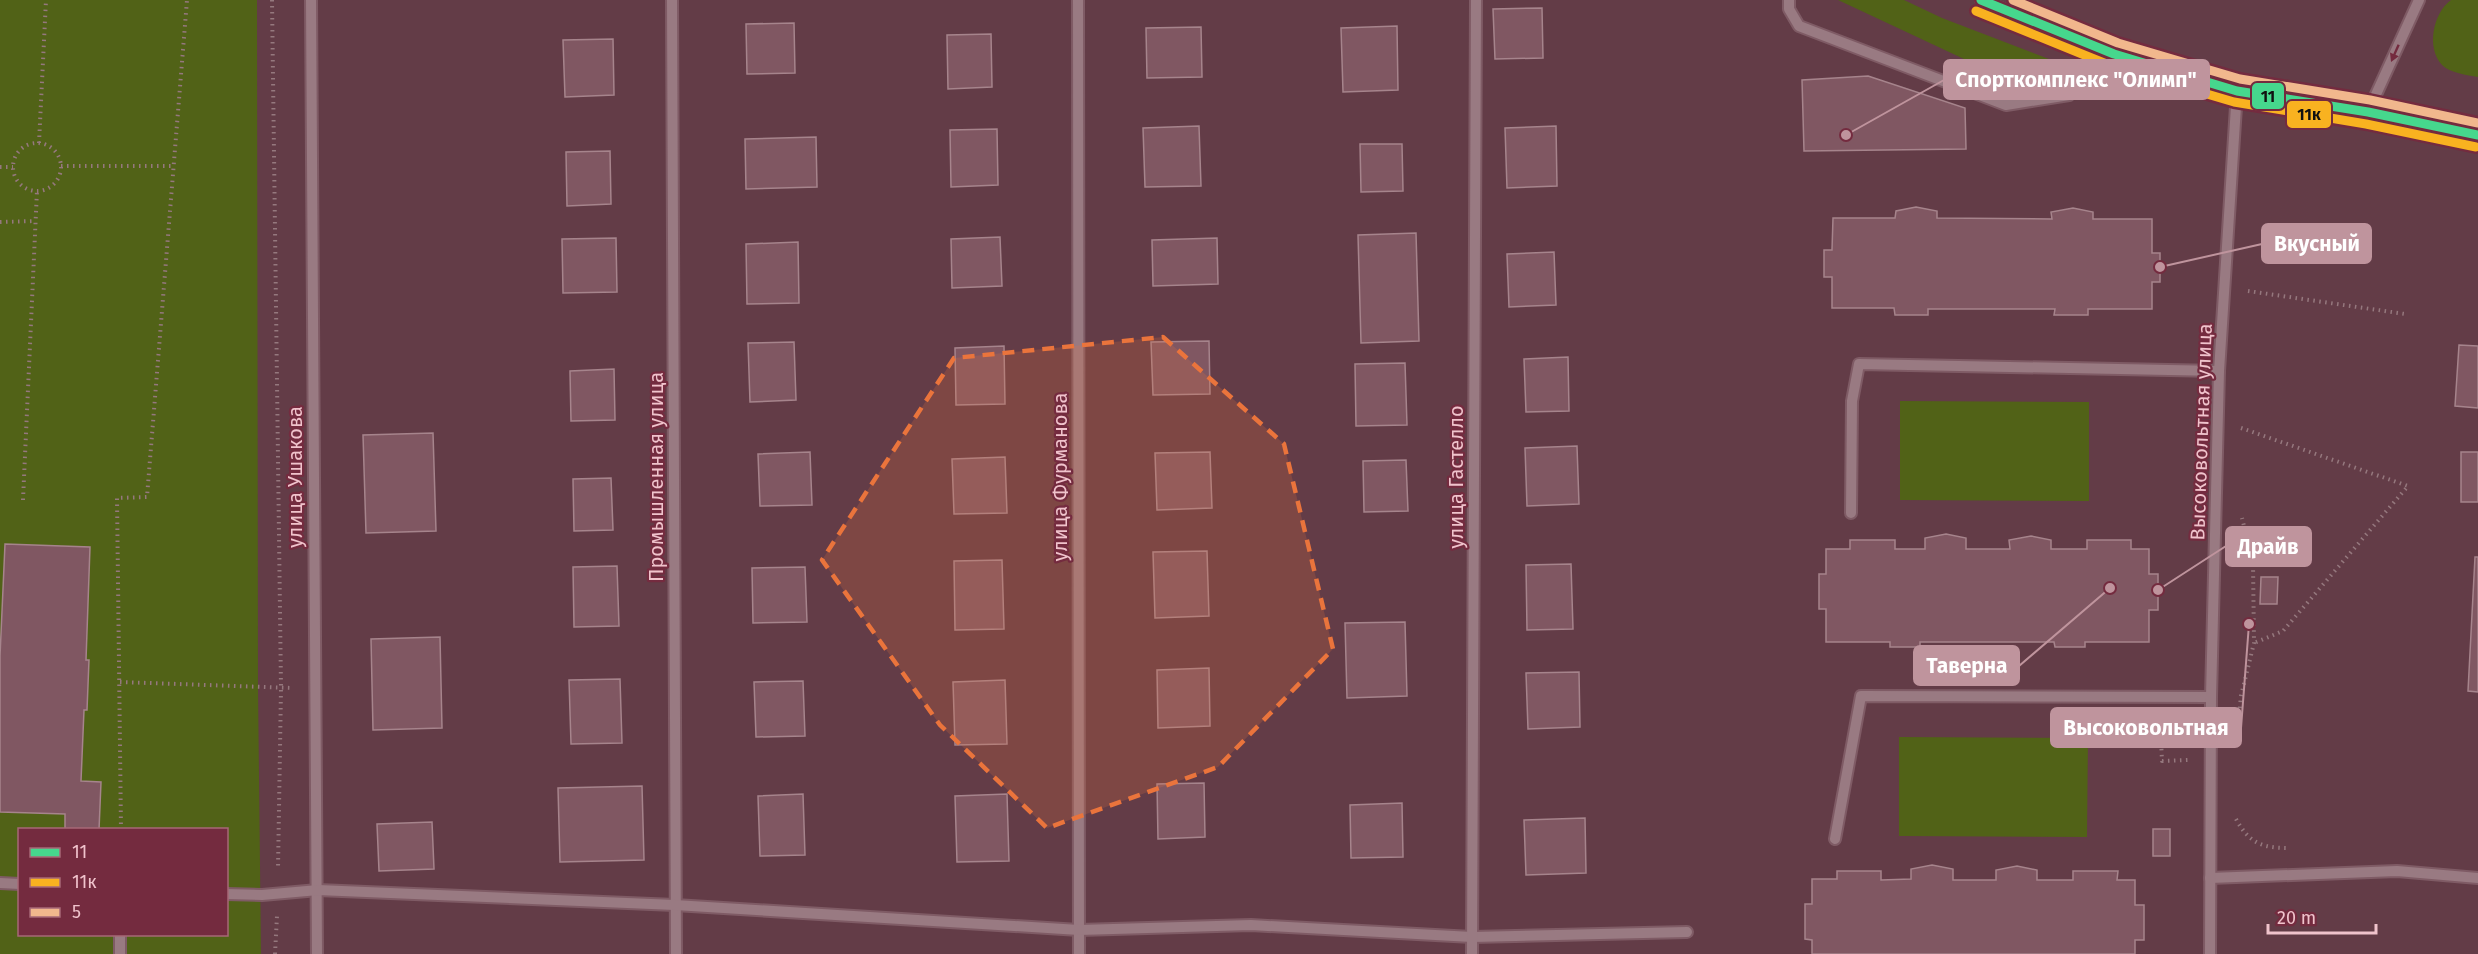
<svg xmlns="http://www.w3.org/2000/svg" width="2478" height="954" font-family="'Fira Sans',sans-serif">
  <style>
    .green { fill: #516217; fill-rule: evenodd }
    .building { fill: #805762; stroke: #a6848c; stroke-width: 1.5 }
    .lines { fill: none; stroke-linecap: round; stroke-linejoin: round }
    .minor-casing { stroke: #7f5b65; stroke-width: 14 }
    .path { stroke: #95787e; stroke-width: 4; stroke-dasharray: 1.5 4.5; stroke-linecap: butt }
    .minor { stroke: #997a82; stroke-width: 10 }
    .bus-1-casing { stroke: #742b3f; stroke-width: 14 }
    .bus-2-casing { stroke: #742b3f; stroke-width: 14 }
    .bus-3-casing { stroke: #742b3f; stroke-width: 14 }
    .bus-1 { stroke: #46d78d; stroke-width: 9 }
    .bus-2 { stroke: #f9b220; stroke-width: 9 }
    .bus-3 { stroke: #f1b78d; stroke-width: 9 }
    .oneway { fill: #742b3f }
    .marked { fill: #ea743c; fill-opacity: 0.2; stroke: #ea743c; stroke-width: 4.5; stroke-dasharray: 12 8; stroke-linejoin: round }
    .labels { text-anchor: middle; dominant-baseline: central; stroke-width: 4.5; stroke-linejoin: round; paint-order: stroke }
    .street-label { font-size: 20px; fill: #f0c3cc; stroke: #742b3f }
    .leader { fill: none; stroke: #bf949d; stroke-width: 2 }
    .callout-dot { fill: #bf949d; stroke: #742b3f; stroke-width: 2 }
    .callout { fill: #bf949d; stroke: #bf949d; stroke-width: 2 }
    .callout-label { font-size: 21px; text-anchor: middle; font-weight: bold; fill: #fff }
    .line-badge { stroke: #742b3f; stroke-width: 2 }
    .pale-badge-label { font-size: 16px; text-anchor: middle; font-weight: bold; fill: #111 }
  </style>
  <rect width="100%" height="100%" fill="#633c47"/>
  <g class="green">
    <path d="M0,0H257L258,687L261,954H0ZM20,830H226V934H20Z"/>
    <path d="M1838,0H1904L1942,18L2054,61V78L2026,88Z"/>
    <path d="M2451,0H2478V77C2467,75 2450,73 2442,65C2426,48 2433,13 2451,0Z"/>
    <path d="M1900,401L2089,402V501L1900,500Z"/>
    <path d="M1899,737L2088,738L2087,837L1899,836Z"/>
  </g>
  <g class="building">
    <path d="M1542,8L1543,58L1495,59L1493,9Z"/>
    <path d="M794,23L795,73L747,74L746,24Z"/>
    <path d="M1397,26L1398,90L1343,92L1341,28Z"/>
    <path d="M1201,27L1202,77L1147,78L1146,28Z"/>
    <path d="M991,34L992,87L948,89L947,35Z"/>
    <path d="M613,39L614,95L565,97L563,40Z"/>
    <path d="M1868,76L1965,108L1966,149L1804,151L1802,80Z"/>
    <path d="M1199,126L1201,186L1145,187L1143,128Z"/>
    <path d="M1556,126L1557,186L1507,188L1505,128Z"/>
    <path d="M997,129L998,185L951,187L950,130Z"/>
    <path d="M816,137L817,187L746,189L745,139Z"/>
    <path d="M1360,144H1402L1403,191L1361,192Z"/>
    <path d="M610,151L611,204L567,206L566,152Z"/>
    <path d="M1916,207L1937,211V218L2052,219L2051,212L2073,208L2093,212V219H2152V253H2160V282H2152V309H2088V315H2054L2055,309H1928V315H1895L1894,308H1832V277H1824V250H1832L1833,218H1895L1896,211Z"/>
    <path d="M1416,233L1419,341L1361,343L1358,235Z"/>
    <path d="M1000,237L1002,286L952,288L951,239Z"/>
    <path d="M616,238L617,292L563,293L562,239Z"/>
    <path d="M1217,238L1218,284L1153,286L1152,240Z"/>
    <path d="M798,242L799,303L747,304L746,244Z"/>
    <path d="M1554,252L1556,305L1509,307L1507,254Z"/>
    <path d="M1209,341L1210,394L1153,395L1151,342Z"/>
    <path d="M794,342L796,400L750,402L748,343Z"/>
    <path d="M2459,345L2478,346V408L2455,406Z"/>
    <path d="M1004,346L1005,404L956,405L955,348Z"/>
    <path d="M1568,357L1569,411L1526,412L1524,359Z"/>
    <path d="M1405,363L1407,425L1356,426L1355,364Z"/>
    <path d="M614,369L615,420L571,421L570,371Z"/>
    <path d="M433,433L436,531L366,533L363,435Z"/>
    <path d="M1577,446L1579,504L1527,506L1525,448Z"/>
    <path d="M810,452L812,505L760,506L758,454Z"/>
    <path d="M1210,452L1212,508L1157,510L1155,453Z"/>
    <rect x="2461" y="452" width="17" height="50"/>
    <path d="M1005,457L1007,513L954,514L952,459Z"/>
    <path d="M1406,460L1408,511L1364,512L1363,461Z"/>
    <path d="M611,478L613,530L574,531L573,479Z"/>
    <path d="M1946,534L1966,538V549H2010L2009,540L2031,536L2051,540V549H2087V540H2131V549H2149V574H2158V610H2149V642H2085V647H2055L2054,642H1920V647H1890V642H1826V609H1819V574H1826V549H1850V540H1895V549H1925V538Z"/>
    <path d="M5,544L90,547L86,660H89L87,710H84L81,781L101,782L99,830H65V814L0,812V656Z"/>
    <path d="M1207,551L1209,616L1155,618L1153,552Z"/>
    <path d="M2475,557H2478V692L2468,691Z"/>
    <path d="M1002,560L1004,629L955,630L954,561Z"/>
    <path d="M1571,564L1573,629L1527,630L1526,565Z"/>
    <path d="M617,566L619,626L574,627L573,567Z"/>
    <path d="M805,567L807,622L753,623L752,568Z"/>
    <path d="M2261,577H2278L2277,604H2260Z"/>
    <path d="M1405,622L1407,696L1347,698L1345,623Z"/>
    <path d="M440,637L442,728L373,730L371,639Z"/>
    <path d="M1209,668L1210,726L1158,728L1157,670Z"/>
    <path d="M1579,672L1580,727L1528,729L1526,673Z"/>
    <path d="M620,679L622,743L571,744L569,680Z"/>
    <path d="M1005,680L1007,744L955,745L953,682Z"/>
    <path d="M803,681L805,736L756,737L754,682Z"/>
    <path d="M1204,783L1205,837L1158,839L1157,784Z"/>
    <path d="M642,786L644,860L560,862L558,788Z"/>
    <path d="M803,794L805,855L760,856L758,796Z"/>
    <path d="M1007,794L1009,861L957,862L955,796Z"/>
    <path d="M1402,803L1403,857L1351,858L1350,805Z"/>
    <path d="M1585,818L1586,873L1526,875L1524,820Z"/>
    <path d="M432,822L434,869L379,871L377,824Z"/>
    <rect x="2153" y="829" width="17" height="27"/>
    <path d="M1932,865L1953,869V880H1996V870L2017,866L2037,870V880H2073V871H2118L2117,880H2135V905H2144V940H2135V954H1812V940L1805,939V904H1812V879H1837V871H1881V880L1911,879V869Z"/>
  </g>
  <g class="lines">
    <g class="minor-casing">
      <g id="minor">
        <path d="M311,0L317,954"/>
        <path d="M672,0L676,954"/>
        <path d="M1078,0L1079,954"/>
        <path d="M1789,0V9L1799,26L2006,105L2069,95L2114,54"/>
        <path d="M1981,0L2114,54L2237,91L2368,112L2478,135"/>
        <path d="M2368,112L2419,0"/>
        <path d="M1851,513L1852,401L1859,364L2219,371"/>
        <path d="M1835,839L1861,696L2211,697"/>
        <path d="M2210,878L2397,871L2478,878"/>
        <path d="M0,883L20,884"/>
        <path d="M226,894L262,895L318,890L675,905L1079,930L1251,925L1472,937L1687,932"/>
        <path d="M120,954V934"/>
        <path d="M1472,954L1476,0"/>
        <path d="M2210,954L2211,697L2219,371L2237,91"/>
      </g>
    </g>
    <g class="path">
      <path d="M272,0L281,688L278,869"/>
      <path d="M39,143L46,0"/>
      <circle cx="37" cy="167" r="24"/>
      <path d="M61,166H174"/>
      <path d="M0,167H13"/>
      <path d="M0,222L36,221"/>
      <path d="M2248,291L2405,314"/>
      <path d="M2241,428L2408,486L2283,631L2254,643"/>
      <path d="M23,500L37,190"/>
      <path d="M120,682L293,688"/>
      <path d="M2160,719L2162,761L2188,760"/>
      <path d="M2238,726L2241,696L2254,643L2253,562L2242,518"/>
      <path d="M2236,819C2249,843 2262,848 2288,848"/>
      <path d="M121,830L117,498L147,497L187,0"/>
      <path d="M275,954L277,916"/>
    </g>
    <use href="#minor" class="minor"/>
    <g class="bus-1-casing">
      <path id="bus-1" d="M1981,0L2114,54L2237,91L2368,112L2478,135"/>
    </g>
    <g class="bus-2-casing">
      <path id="bus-2" d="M1976,11L2109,65L2234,102L2366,124L2476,147"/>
    </g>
    <g class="bus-3-casing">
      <path id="bus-3" d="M2013,0L2118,43L2240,79L2370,100L2478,123"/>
    </g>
    <use href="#bus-1" class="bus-1"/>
    <use href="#bus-2" class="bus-2"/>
    <use href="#bus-3" class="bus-3"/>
  </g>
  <defs><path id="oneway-solid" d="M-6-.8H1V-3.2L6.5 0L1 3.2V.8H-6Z" transform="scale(1.5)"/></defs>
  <use class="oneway" href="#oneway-solid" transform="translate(2395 53) rotate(114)"/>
  <path class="marked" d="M1163,337L1284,444L1333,649L1218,767L1047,828L940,725L822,560L954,358Z"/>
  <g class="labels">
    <g class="street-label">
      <text transform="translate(2201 432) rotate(-88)">Высоковольтная улица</text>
      <text transform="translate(295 477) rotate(-90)">улица Ушакова</text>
      <text transform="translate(656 477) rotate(-90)">Промышленная улица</text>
      <text transform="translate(1060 477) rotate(-90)">улица Фурманова</text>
      <text transform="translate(1456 477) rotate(-90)">улица Гастелло</text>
    </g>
  </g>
  <path class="leader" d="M1846 135L1944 80M2160 267L2262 244M2158 590L2226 546M2110 588L2019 666M2249 624L2241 728"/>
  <g class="callout-dot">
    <circle cx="1846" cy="135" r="6"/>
    <circle cx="2160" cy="267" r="6"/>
    <circle cx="2158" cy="590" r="6"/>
    <circle cx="2110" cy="588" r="6"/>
    <circle cx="2249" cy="624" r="6"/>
  </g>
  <g class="callout">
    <rect x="1944" y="60" width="265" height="39" rx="6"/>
    <rect x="2262" y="224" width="109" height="39" rx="6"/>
    <rect x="2226" y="527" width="85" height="39" rx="6"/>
    <rect x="1914" y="646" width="105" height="39" rx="6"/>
    <rect x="2051" y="708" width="190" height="39" rx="6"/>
  </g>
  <g class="callout-label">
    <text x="2076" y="87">Спорткомплекс "Олимп"</text>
    <text x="2317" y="251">Вкусный</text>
    <text x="2268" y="554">Драйв</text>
    <text x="1967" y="673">Таверна</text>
    <text x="2146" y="735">Высоковольтная</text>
  </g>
  <g class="line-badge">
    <rect x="2251" y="82" width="34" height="28" rx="6" fill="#46d78d"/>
    <rect x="2286" y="100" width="46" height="29" rx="6" fill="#f9b220"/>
  </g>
  <g class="pale-badge-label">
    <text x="2268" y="102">11</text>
    <text x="2309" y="120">11к</text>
  </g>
  <rect x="18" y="828" width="210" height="108" fill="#742b3f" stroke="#a66877" stroke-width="1.5"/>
  <rect x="30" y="848" width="30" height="9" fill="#46d78d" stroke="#a66877" stroke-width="1.5"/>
  <text x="72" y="858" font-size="18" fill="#f0c3cc">11</text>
  <rect x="30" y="878" width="30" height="9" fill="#f9b220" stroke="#a66877" stroke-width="1.5"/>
  <text x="72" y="888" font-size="18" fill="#f0c3cc">11к</text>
  <rect x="30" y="908" width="30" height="9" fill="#f1b78d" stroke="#a66877" stroke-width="1.5"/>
  <text x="72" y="918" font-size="18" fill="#f0c3cc">5</text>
  <path d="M2268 924v9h108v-9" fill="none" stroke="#f0c3cc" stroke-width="3"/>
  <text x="2277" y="924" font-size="18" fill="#f0c3cc" stroke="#742b3f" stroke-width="4.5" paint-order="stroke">20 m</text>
</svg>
